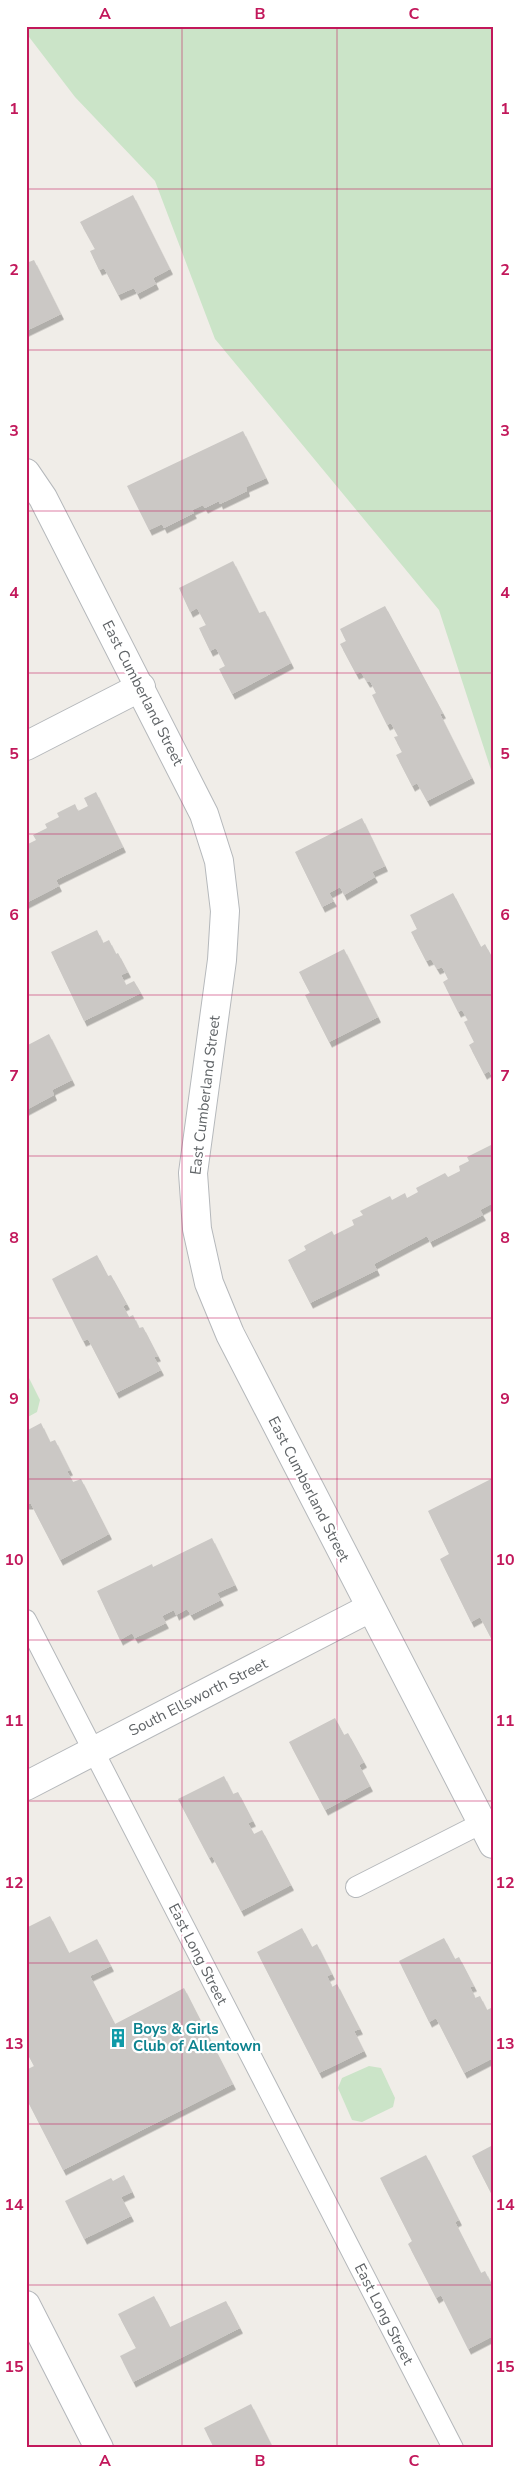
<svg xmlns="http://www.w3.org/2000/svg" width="519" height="2474" font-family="'Nunito Sans',sans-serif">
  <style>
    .green { fill: #cbe4c8 }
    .building { fill: #cbc8c5; filter: url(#shadow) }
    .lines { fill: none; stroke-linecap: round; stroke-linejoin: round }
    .service-casing { stroke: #b5b8bb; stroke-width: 22 }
    .minor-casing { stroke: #b5b8bb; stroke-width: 30 }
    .secondary-casing { stroke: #b4b7bb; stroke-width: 30 }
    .service { stroke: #fff; stroke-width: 20 }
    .minor { stroke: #fff; stroke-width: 28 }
    .secondary { stroke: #fff; stroke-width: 28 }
    .grid { fill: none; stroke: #c2185b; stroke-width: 1; stroke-opacity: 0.55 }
    .labels { text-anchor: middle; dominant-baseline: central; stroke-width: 4.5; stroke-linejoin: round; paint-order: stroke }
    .street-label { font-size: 15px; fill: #5f6366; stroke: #fff }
    .culture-label { font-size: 15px; font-weight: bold; fill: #0d838f; stroke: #fff; text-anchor: start }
    .neatline { fill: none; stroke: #c2185b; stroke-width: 2 }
    .grid-label { font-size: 16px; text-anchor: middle; font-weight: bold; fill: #c2185b }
  </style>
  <defs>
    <filter id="shadow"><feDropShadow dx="3" dy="5.5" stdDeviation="0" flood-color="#0004"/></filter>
  </defs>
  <rect width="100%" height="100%" fill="#f0ede8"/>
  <g class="green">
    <path d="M26,26H493V776L439,610L215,339L155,181L75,97L26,33Z"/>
    <path d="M26,1372L40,1400L37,1412L26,1418Z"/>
    <path d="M369,2066L381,2068L395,2098L393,2107L362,2122L352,2120L338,2088L342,2078Z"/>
  </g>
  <g class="building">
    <path d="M133,195L170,269L153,278L156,284L137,294L134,288L118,295L104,268L99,270L90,251L95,249L80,222Z"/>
    <path d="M26,256L29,262L34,260L61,314L26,331Z"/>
    <path d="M243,431L266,478L246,487L247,491L220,504L219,501L205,508L203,505L192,510L194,513L164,528L162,524L149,530L127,486Z"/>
    <path d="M233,561L259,613L265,611L291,663L232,694L219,669L225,666L216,648L210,651L199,628L206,625L197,608L190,612L179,588Z"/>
    <path d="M385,606L443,713L440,714L472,778L427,801L417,783L412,786L396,755L402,752L394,737L398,736L391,723L387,725L372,695L376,693L370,681L367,682L361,672L356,674L340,644L346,641L340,629Z"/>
    <path d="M96,792L123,847L56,880L59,886L26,903V845L36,840L33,835L47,828L45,824L59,817L57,813L75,804L78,811L88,806L84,798Z"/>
    <path d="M362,818L385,866L372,872L375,877L344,895L340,887L329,893L334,901L322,907L295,852Z"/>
    <path d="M453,893L481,947L485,944L493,959V1078L489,1071L484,1074L469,1045L474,1042L464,1022L468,1020L462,1010L458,1012L443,982L448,979L442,967L437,969L431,959L426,961L411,932L417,929L410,915Z"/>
    <path d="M97,930L103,943L109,940L116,954L118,953L128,972L121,975L126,985L134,981L141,993L84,1021L51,952Z"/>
    <path d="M344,949L378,1017L329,1042L305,995L310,993L299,972Z"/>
    <path d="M49,1034L72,1080L52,1090L54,1095L26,1110V1046Z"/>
    <path d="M493,1144V1203L480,1210L483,1215L430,1242L427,1236L374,1264L377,1270L310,1303L288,1260L306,1250L304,1246L332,1231L334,1235L354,1225L352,1220L363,1215L360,1211L390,1196L392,1200L405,1193L407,1198L418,1192L416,1188L445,1173L448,1177L460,1171L459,1166L469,1161L467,1157Z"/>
    <path d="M97,1255L108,1276L111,1275L127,1304L123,1306L129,1317L133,1315L139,1328L143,1327L158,1356L154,1357L161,1370L116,1393L88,1339L83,1341L52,1279Z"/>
    <path d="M41,1423L50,1442L55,1440L70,1470L67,1471L73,1482L81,1479L109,1534L60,1560L31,1504H26V1431Z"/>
    <path d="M493,1478V1642L480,1617L471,1622L440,1559L449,1554L428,1511Z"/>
    <path d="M212,1538L235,1585L217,1593L221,1600L191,1615L187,1609L176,1615L174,1610L162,1616L166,1623L135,1638L132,1633L120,1640L97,1591L152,1564L153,1567Z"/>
    <path d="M335,1718L344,1735L348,1733L364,1762L359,1765L370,1786L325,1810L289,1742Z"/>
    <path d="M224,1776L233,1794L238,1792L253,1821L248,1823L254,1834L262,1830L291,1885L241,1911L212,1856L209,1858L178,1799Z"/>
    <path d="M50,1916L69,1953L97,1939L111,1966L90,1976L115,2024L184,1988L233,2084L63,2170L26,2098V2070L34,2066L26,2051V1928Z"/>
    <path d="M302,1928L312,1947L317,1944L332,1974L327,1976L332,1987L337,1984L360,2029L354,2031L364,2051L319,2073L257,1952Z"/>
    <path d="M444,1938L455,1959L459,1957L474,1986L470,1987L475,1998L480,1996L487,2010L491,2008L493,2013V2058L464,2073L436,2018L429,2022L399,1961Z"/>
    <path d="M493,2145V2197L472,2156Z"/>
    <path d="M426,2155L459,2220L455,2222L481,2273L485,2271L493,2287V2336L468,2349L441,2295L436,2298L408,2244L412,2241L380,2178Z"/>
    <path d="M124,2175L132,2192L121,2197L131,2216L84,2239L65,2201L111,2178L113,2181Z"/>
    <path d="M154,2296L170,2327L226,2301L240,2328L133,2382L120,2356L136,2348L118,2314Z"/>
    <path d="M251,2404L273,2448H214L204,2428Z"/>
  </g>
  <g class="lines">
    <g class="service-casing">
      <g id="service">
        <path d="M26,1620L453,2448"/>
        <path d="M356,1887L482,1823"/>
      </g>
    </g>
    <g class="minor-casing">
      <g id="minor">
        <path d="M26,473L43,498L204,814L219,861L225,911L222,960L193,1173L197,1229L209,1283L230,1334L493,1844"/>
        <path d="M26,746L141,687"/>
        <path d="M26,1786L370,1608"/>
      </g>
    </g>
    <g class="secondary-casing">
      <path id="secondary" d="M26,2305L99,2448"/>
    </g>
    <use href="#service" class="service"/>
    <use href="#minor" class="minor"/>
    <use href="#secondary" class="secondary"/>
  </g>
  <path class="grid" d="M182,26V2448M337,26V2448M26,189H493M26,350H493M26,511H493M26,673H493M26,834H493M26,995H493M26,1156H493M26,1318H493M26,1479H493M26,1640H493M26,1801H493M26,1963H493M26,2124H493M26,2285H493"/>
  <defs>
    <g id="building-bare" transform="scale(1.5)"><path d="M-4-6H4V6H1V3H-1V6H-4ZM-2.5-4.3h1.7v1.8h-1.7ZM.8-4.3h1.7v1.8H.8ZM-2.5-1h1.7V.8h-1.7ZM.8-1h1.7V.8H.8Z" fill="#0f9aa8" stroke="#fff" stroke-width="2.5" paint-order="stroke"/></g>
  </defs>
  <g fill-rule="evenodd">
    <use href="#building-bare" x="118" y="2038"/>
  </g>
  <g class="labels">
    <g class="street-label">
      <text transform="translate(143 693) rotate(63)">East Cumberland Street</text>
      <text transform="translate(205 1095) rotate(-83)">East Cumberland Street</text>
      <text transform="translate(309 1489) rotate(63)">East Cumberland Street</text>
      <text transform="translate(198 1697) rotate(-27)">South Ellsworth Street</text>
      <text transform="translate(198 1954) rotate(63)">East Long Street</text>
      <text transform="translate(384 2314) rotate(63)">East Long Street</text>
    </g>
    <g class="culture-label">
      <text x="133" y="2029">Boys &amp; Girls<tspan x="133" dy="17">Club of Allentown</tspan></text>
    </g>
  </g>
  <rect width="519" height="2474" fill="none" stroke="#ffffff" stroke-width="55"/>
  <rect x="28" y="28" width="464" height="2418" class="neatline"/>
  <g class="grid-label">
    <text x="105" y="19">A</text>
    <text x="260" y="19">B</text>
    <text x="414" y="19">C</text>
    <text x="14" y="114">1</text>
    <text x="505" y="114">1</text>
    <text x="14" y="275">2</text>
    <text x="505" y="275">2</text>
    <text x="14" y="436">3</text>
    <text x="505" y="436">3</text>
    <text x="14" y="598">4</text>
    <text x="505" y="598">4</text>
    <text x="14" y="759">5</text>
    <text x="505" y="759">5</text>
    <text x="14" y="920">6</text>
    <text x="505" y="920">6</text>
    <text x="14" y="1081">7</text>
    <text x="505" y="1081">7</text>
    <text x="14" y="1243">8</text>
    <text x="505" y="1243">8</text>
    <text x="14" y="1404">9</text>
    <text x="505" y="1404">9</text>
    <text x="14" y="1565">10</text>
    <text x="505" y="1565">10</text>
    <text x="14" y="1726">11</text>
    <text x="505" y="1726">11</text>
    <text x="14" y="1888">12</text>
    <text x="505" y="1888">12</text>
    <text x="14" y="2049">13</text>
    <text x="505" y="2049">13</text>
    <text x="14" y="2210">14</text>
    <text x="505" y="2210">14</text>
    <text x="14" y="2372">15</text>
    <text x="505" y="2372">15</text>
    <text x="105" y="2466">A</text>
    <text x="260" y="2466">B</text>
    <text x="414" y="2466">C</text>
  </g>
</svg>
